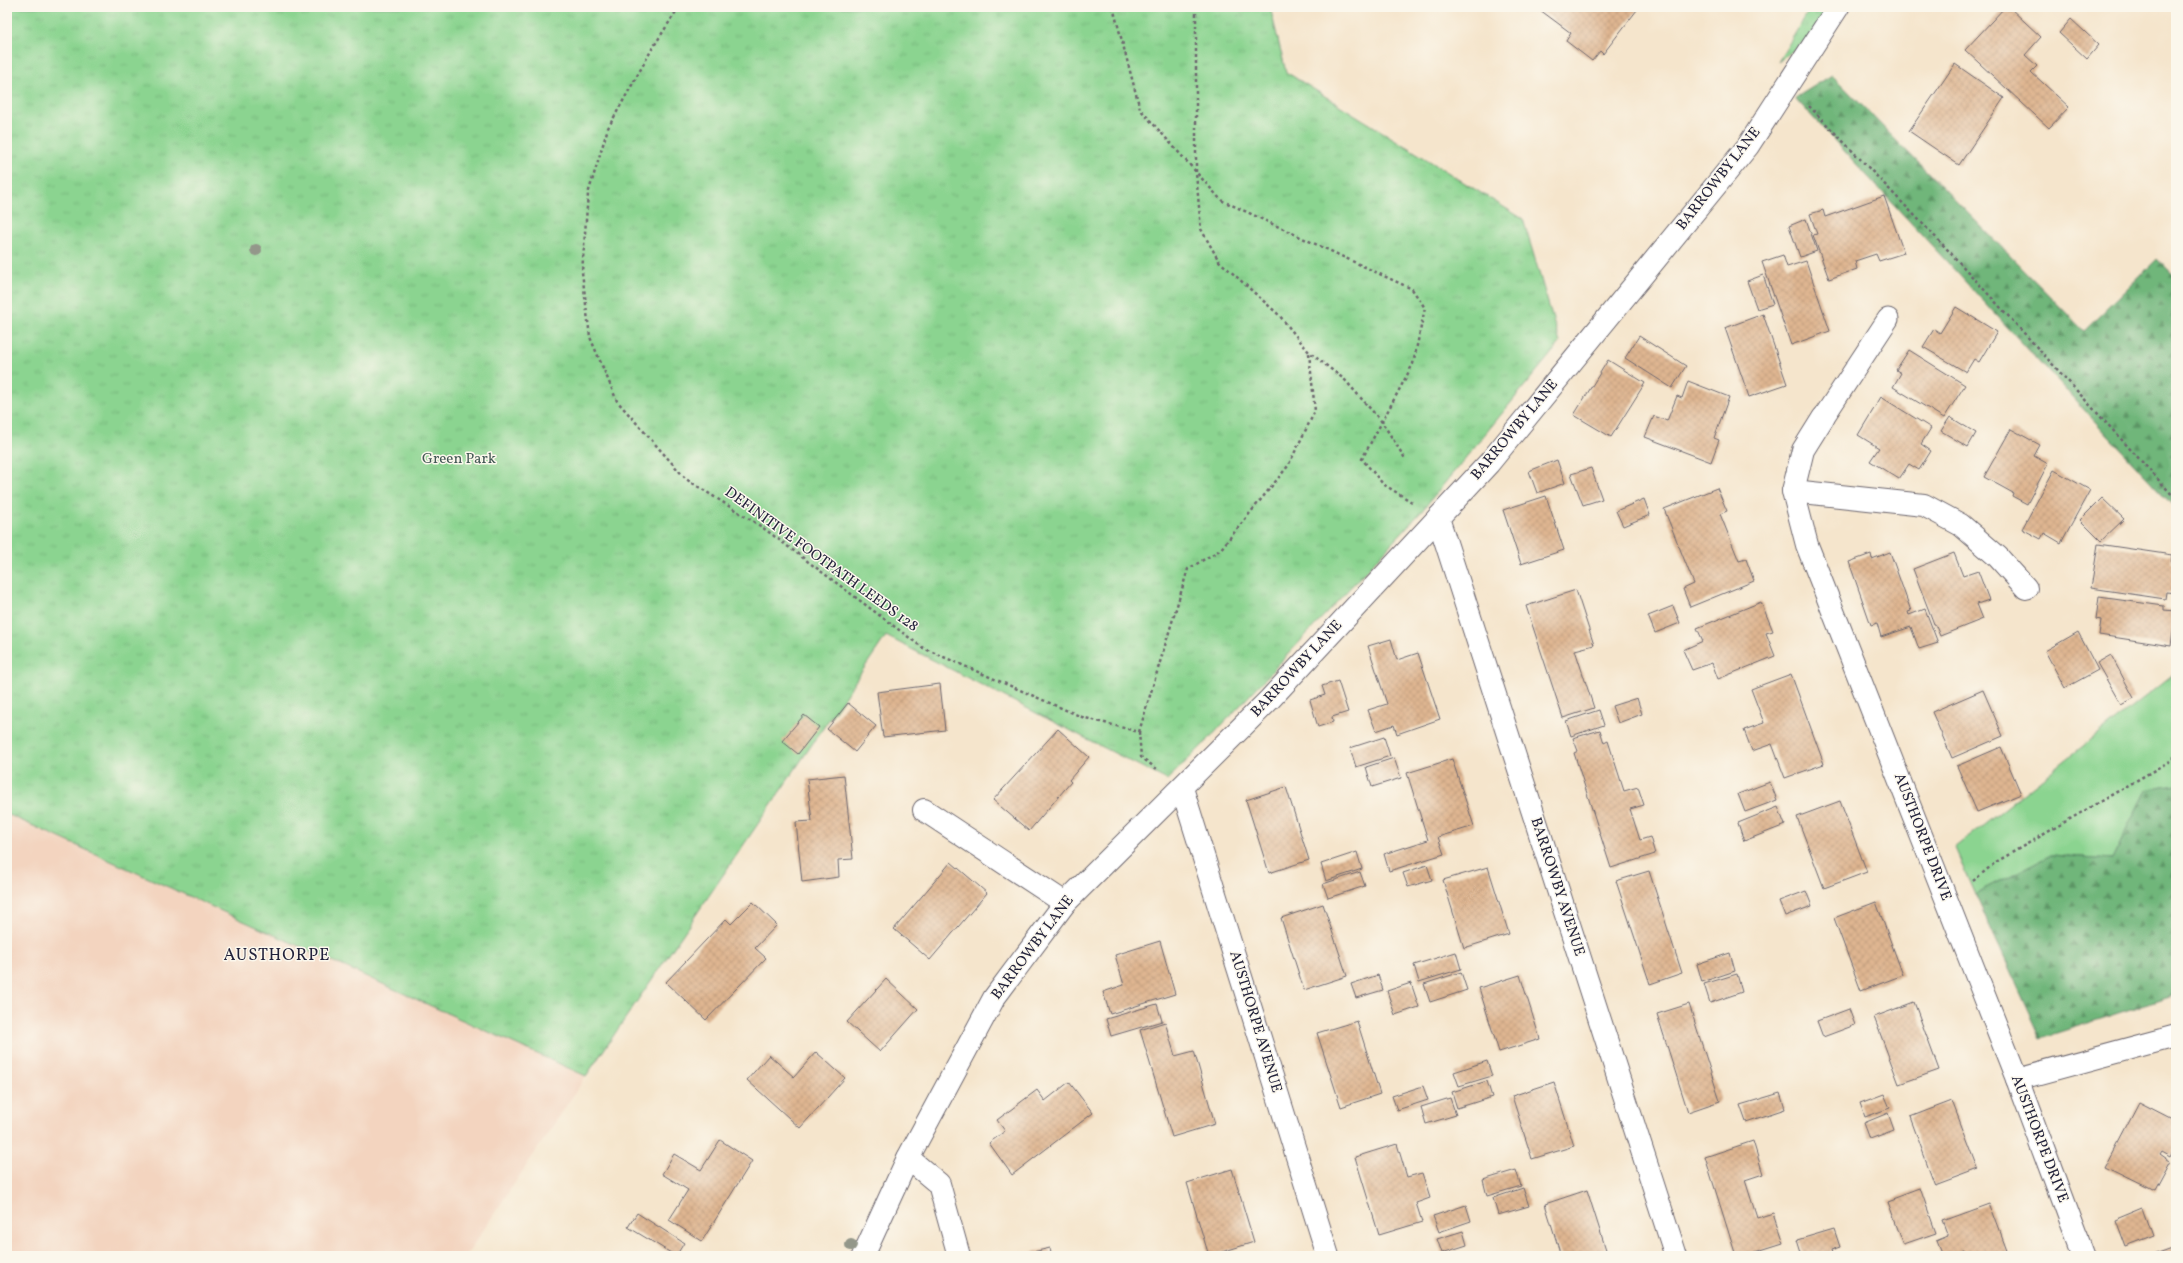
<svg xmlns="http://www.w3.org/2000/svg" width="2183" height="1263" font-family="Vollkorn,serif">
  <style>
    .built { fill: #f3d4bf }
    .grass { fill: #8bd490; stroke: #567b66 }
    .forest { fill: url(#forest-firs); stroke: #496c5a }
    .park { fill: url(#park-tufts); stroke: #567b66 }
    .building { fill: url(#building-cross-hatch) }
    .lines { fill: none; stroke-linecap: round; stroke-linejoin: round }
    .service-casing { stroke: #6c666e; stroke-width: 23 }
    .minor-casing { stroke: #6c666e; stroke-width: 24 }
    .path { stroke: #6c666e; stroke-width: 2.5; stroke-dasharray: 3 3; stroke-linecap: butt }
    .service { stroke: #fff; stroke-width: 21 }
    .minor { stroke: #fff; stroke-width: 22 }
    .tree { fill: #93978a }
    .labels { text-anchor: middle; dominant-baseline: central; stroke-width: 3; stroke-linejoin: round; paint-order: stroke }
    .street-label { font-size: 15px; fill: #22223b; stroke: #fbf7ec }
    .park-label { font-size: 15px; fill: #425754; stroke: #fbf7ec }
    .quarter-label { font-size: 17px; letter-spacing: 1px; fill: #22223b; stroke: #fbf7ec }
  </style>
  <defs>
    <pattern id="forest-firs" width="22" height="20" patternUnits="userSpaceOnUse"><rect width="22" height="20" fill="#70b67a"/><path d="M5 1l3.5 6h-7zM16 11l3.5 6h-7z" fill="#5c9465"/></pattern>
    <pattern id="park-tufts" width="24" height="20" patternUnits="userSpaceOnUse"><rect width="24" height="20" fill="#8bd490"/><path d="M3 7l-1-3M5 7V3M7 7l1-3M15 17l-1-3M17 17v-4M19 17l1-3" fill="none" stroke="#78b67d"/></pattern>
    <pattern id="building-cross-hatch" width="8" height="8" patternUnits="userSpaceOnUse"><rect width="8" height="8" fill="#dfb691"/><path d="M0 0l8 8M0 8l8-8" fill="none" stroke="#bf9c7e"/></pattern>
  </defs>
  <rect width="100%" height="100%" fill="#fbf7ec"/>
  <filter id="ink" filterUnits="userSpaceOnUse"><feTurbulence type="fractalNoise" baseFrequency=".025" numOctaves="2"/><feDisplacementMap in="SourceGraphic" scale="8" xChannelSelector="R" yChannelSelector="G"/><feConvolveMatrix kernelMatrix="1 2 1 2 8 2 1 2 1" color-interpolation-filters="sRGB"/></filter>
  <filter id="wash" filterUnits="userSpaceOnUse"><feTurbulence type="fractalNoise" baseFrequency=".012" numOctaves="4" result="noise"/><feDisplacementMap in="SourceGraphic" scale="16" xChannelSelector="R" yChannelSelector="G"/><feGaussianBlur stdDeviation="0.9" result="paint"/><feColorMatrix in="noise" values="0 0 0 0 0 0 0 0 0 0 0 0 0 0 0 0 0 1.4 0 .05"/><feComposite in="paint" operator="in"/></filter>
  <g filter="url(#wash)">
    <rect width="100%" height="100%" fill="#f5e5cc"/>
    <path class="built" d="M7,814L586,1076L466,1256H7Z"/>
    <path class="grass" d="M2176,672V785L2146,790L2112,859L2051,855L1975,894L1955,848Z"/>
    <g class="forest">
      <path d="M1832,75L2084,331L2157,259L2176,277V509L1795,98Z"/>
      <path d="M2176,785V995L2041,1038L1975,894L2051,855L2112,859L2146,790Z"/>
    </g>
    <g class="park">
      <path d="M7,7H1270L1286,72L1523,219L1560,343L1420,513L1206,742L1167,780L886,636L586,1076L7,814Z"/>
      <path d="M1811,7H1834L1811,37L1778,62Z"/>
    </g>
    <g id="blocks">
      <g class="building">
        <path d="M1536,7H1633L1637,10L1603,54L1600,51L1592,61L1566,41L1571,33Z"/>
        <path d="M2005,7H2009L2041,37L2025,55L2037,66L2031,72L2069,107L2049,128L1965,50Z"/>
        <path d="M2071,19L2099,45L2087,59L2059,33Z"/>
        <path d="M1955,64L2004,98L1959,165L1909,131Z"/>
        <path d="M1884,196L1904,253L1879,261L1876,254L1855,261L1857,269L1829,279L1813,235L1817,234L1810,214L1823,210L1825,217Z"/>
        <path d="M1806,219L1817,251L1800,257L1789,226Z"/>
        <path d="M1783,255L1787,267L1806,261L1830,331L1791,345L1762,262Z"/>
        <path d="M1763,275L1773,304L1757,309L1747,281Z"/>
        <path d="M1956,307L1997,332L1979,362L1974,359L1966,372L1923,347L1934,329L1940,333Z"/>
        <path d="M1763,314L1787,384L1749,397L1725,328Z"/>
        <path d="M1639,336L1686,366L1672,388L1625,358Z"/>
        <path d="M1909,350L1965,385L1944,418L1893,387L1901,373L1896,370Z"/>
        <path d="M1608,360L1645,383L1611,437L1574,415Z"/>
        <path d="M1688,381L1729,397L1714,438L1719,440L1711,462L1645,437L1654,416L1667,421L1677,396L1682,398Z"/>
        <path d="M1881,397L1931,428L1921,444L1931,451L1919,470L1909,464L1899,479L1870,461L1879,448L1858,435Z"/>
        <path d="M1950,417L1976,433L1968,447L1941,431Z"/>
        <path d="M2011,429L2040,445L2034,456L2048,464L2027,504L2012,496L2013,493L1984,477Z"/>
        <path d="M1557,460L1565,483L1537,493L1529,471Z"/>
        <path d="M1591,468L1602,499L1583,505L1571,474Z"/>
        <path d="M2054,470L2090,490L2061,543L2044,533L2041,539L2022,529Z"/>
        <path d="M1717,488L1727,511L1720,514L1739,561L1746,559L1754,581L1690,607L1683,589L1694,584L1664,509Z"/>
        <path d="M1546,496L1564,550L1521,564L1503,510Z"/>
        <path d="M2102,498L2124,519L2101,541L2080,520Z"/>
        <path d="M1644,499L1650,515L1623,526L1616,511Z"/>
        <path d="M2098,544L2172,555L2171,563L2176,564V593L2166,592L2165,599L2091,588Z"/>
        <path d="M1890,552L1911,611L1908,612L1909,615L1925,609L1938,643L1919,649L1911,627L1881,637L1877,623L1871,625L1849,562L1871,554L1872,559Z"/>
        <path d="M1954,553L1963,576L1978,571L1989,600L1977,604L1983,619L1940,636L1935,624H1934L1913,569Z"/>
        <path d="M1576,590L1594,645L1575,650L1594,708L1563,718L1526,606Z"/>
        <path d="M2099,597L2164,606V610L2176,611L2171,646L2099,635L2101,620L2096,619Z"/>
        <path d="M1761,602L1773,631L1766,633L1775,656L1718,679L1712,663L1692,670L1683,650L1703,641L1697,628Z"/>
        <path d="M1673,606L1680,623L1655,633L1648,616Z"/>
        <path d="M2078,632L2098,670L2065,688L2045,651Z"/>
        <path d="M1391,639L1397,660L1418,653L1440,719L1397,734L1394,725L1376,731L1368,710L1387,704L1368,646Z"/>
        <path d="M2111,655L2134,698L2121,705L2097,663Z"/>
        <path d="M1791,674L1824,764L1785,778L1772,744L1752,751L1744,730L1764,723L1751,689Z"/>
        <path d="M1338,681L1348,712L1332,717L1333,722L1318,727L1310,700L1325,695L1322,686Z"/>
        <path d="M940,684L945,730L883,737L877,692Z"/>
        <path d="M1983,690L2003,736L1952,758L1932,712Z"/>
        <path d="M1637,698L1642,714L1618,723L1612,706Z"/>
        <path d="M848,703L876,726L855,752L827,729Z"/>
        <path d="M1599,710L1604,725L1571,736L1566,721Z"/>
        <path d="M804,715L819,727L798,754L782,741Z"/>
        <path d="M1058,729L1089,757L1069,780L1071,782L1029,831L993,800Z"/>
        <path d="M1600,730L1604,743L1608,741L1624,791L1638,787L1644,805L1630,809L1640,840L1650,837L1655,854L1611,868L1574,753L1578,751L1573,738Z"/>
        <path d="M1384,737L1390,756L1356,767L1350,748Z"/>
        <path d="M2001,747L2021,794L1977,812L1957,766Z"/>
        <path d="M1394,758L1401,778L1372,787L1366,767Z"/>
        <path d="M1452,759L1474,826L1438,837L1444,854L1389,871L1384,854L1428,840L1407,773Z"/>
        <path d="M844,775L853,859L838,860L839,877L802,882L796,822L812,821L807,779Z"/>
        <path d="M1770,782L1777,800L1745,812L1738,794Z"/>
        <path d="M1286,787L1309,860L1269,873L1246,800Z"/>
        <path d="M1840,801L1867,872L1824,888L1797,817Z"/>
        <path d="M1778,807L1785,825L1744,841L1738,823Z"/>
        <path d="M1357,852L1362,869L1326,881L1321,864Z"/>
        <path d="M951,862L987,893L930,960L894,929Z"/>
        <path d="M1427,865L1432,880L1408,887L1403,873Z"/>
        <path d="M1488,867L1509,934L1464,948L1443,880Z"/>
        <path d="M1649,871L1682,973L1650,984L1616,881Z"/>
        <path d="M1360,872L1365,886L1328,898L1323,884Z"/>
        <path d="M1806,891L1812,906L1785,916L1779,901Z"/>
        <path d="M753,902L777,925L755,948L766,958L706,1020L666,982L726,919L731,924Z"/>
        <path d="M1876,902L1903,975L1861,991L1834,918Z"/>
        <path d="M1323,904L1347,976L1304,990L1281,918Z"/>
        <path d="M1160,941L1175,994L1110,1014L1103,992L1124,985L1115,955Z"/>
        <path d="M1456,952L1461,969L1419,982L1414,965Z"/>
        <path d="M1730,953L1735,971L1702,982L1697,964Z"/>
        <path d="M1461,972L1467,990L1430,1002L1424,984Z"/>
        <path d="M1737,974L1742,992L1710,1003L1704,984Z"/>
        <path d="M1378,975L1383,990L1356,998L1351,984Z"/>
        <path d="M1520,975L1540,1039L1499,1052L1479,988Z"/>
        <path d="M886,979L918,1009L880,1052L847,1022Z"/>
        <path d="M1411,983L1419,1007L1395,1015L1387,991Z"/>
        <path d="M1914,1002L1939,1070L1899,1084L1874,1017Z"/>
        <path d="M1157,1004L1162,1021L1111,1036L1106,1019Z"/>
        <path d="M1689,1004L1720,1101L1688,1112L1657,1014Z"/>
        <path d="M1849,1009L1855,1025L1823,1037L1817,1021Z"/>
        <path d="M1357,1021L1380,1094L1341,1107L1317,1033Z"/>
        <path d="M1165,1022L1175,1056L1194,1051L1215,1124L1172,1137L1140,1030Z"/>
        <path d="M816,1052L845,1078L800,1128L747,1080L769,1055L794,1077Z"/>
        <path d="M1487,1061L1492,1076L1459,1086L1454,1072Z"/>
        <path d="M1487,1081L1492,1097L1457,1108L1452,1092Z"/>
        <path d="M1069,1082L1093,1113L1012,1175L989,1143L1005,1131L997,1120L1037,1090L1045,1101Z"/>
        <path d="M1554,1082L1574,1146L1532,1159L1512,1096Z"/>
        <path d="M1423,1086L1428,1100L1397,1110L1392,1096Z"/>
        <path d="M1780,1093L1785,1109L1746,1122L1740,1105Z"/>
        <path d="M1884,1094L1890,1108L1865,1117L1860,1103Z"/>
        <path d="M1450,1098L1456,1115L1426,1124L1421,1107Z"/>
        <path d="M1952,1101L1978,1169L1935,1185L1910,1117Z"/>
        <path d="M2139,1102L2176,1121V1146L2171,1156L2162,1151L2160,1154L2170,1161L2154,1191L2105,1167Z"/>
        <path d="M1888,1113L1894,1130L1870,1139L1864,1123Z"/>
        <path d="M720,1140L752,1161L702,1241L669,1220L688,1190L662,1174L674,1154L701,1170Z"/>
        <path d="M1753,1141L1763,1174L1745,1180L1757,1218L1773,1213L1783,1243L1742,1256H1736L1705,1157Z"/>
        <path d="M1397,1144L1407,1177L1422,1173L1430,1198L1416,1203L1422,1222L1379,1235L1355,1157Z"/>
        <path d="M1232,1169L1254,1242L1209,1256L1187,1183Z"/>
        <path d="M1516,1170L1521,1186L1487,1196L1483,1180Z"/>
        <path d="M1523,1188L1529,1206L1498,1215L1493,1198Z"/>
        <path d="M1920,1188L1936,1233L1904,1244L1888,1200Z"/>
        <path d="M1587,1190L1608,1256H1561L1545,1204Z"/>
        <path d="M1989,1203L2009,1256H1966L1964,1252L1953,1256H1942L1936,1241L1948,1236L1942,1220Z"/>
        <path d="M1466,1205L1471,1221L1439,1232L1433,1216Z"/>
        <path d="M2144,1208L2154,1236L2125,1247L2115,1220Z"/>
        <path d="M637,1213L684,1243L676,1256L628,1227Z"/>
        <path d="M1834,1229L1840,1247L1831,1250L1833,1256H1802L1797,1240Z"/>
        <path d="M1463,1231L1467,1245L1442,1253L1437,1239Z"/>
        <path d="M2176,1246V1256H2148Z"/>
        <path d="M1050,1248L1052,1256H1020V1255Z"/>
      </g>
    </g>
  </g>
  <g filter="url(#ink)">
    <use href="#blocks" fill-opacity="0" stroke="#6c666e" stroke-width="1"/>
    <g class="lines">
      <g class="service-casing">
        <path id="service" d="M1823,418L1888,319"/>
      </g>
      <g class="minor-casing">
        <g id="minor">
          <path d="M1823,418L1803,450L1793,491L1807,545L2017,1079L2083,1256"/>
          <path d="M1793,491L1924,505L1961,525L1998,557L2026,588"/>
          <path d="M1438,518L1676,1256"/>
          <path d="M1182,788L1328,1256"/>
          <path d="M924,810L1065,903"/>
          <path d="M2017,1079L2176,1036"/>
          <path d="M908,1158L939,1184L959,1256"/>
          <path d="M863,1256L908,1158L994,998L1065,903L1270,699L1489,463L1748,146L1838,7"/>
        </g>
      </g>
      <g class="path">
        <path d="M679,7L652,49L608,128L588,194L582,272L590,337L617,401L686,479L762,527L923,648L1082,717L1139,732L1141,757L1157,769"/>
        <path d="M1113,7L1140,109L1221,200L1412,289L1425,308L1413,364L1362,459L1383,484L1412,502"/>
        <path d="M1196,7V173L1201,229L1219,261L1279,315L1309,352L1345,380L1382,422L1406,460"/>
        <path d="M1809,106L1946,248L2176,499"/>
        <path d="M1139,732L1188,569L1220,550L1288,466L1315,411L1309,353"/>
        <path d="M1973,881L1996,862L2170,761L2176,755"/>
      </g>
      <use href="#service" class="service"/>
      <use href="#minor" class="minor"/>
    </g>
    <g class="tree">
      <circle cx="256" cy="250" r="6"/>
      <circle cx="851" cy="1245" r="6"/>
    </g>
  </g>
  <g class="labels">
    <g class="street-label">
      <text transform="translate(1719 179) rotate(-52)">BARROWBY LANE</text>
      <text transform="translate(1515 430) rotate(-50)">BARROWBY LANE</text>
      <text transform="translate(821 560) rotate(36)">DEFINITIVE FOOTPATH LEEDS 128</text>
      <text transform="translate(1297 669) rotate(-47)">BARROWBY LANE</text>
      <text transform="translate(1922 837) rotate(69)">AUSTHORPE DRIVE</text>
      <text transform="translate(1557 887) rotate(72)">BARROWBY AVENUE</text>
      <text transform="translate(1033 948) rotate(-53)">BARROWBY LANE</text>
      <text transform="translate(1255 1022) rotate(73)">AUSTHORPE AVENUE</text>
      <text transform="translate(2039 1139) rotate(69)">AUSTHORPE DRIVE</text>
    </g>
    <g class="park-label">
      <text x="459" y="459">Green Park</text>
    </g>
    <g class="quarter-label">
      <text x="277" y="955">AUSTHORPE</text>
    </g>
  </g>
  <rect width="2183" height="1263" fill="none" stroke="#fbf7ec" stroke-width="24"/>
</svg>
